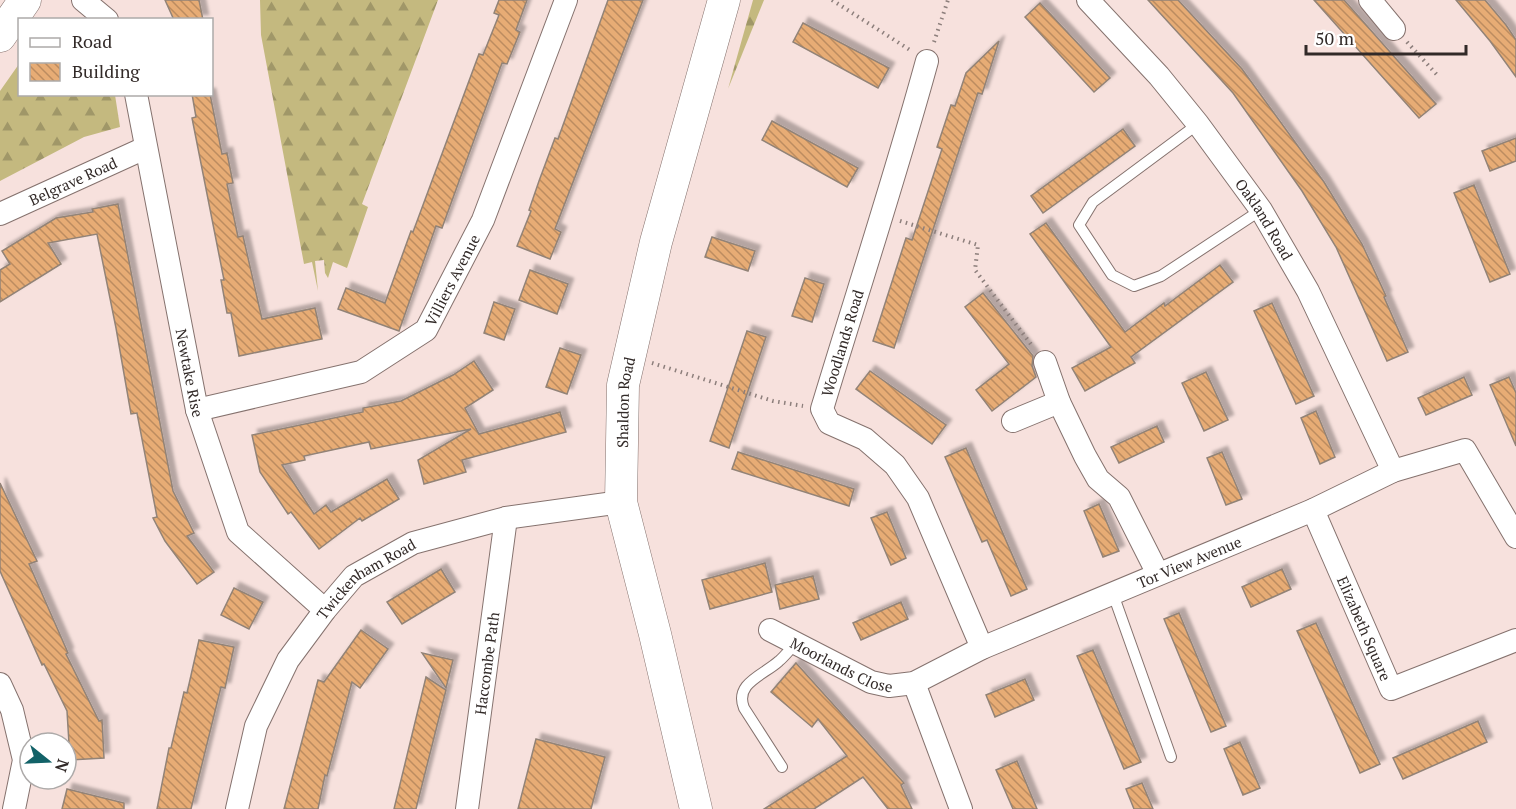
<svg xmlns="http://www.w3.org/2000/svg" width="1516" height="809" font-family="'PT Serif',serif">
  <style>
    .forest { fill: url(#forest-firs) }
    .building { fill: url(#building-back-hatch); stroke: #928377; stroke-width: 1.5; filter: url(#shadow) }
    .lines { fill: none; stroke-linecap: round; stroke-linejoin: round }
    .lane-casing { stroke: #85726e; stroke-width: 12 }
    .street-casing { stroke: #85726e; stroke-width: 24 }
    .secondary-casing { stroke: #85726e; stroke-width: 33 }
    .path { stroke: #8d7f7c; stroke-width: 4; stroke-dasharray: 1.5 4.5; stroke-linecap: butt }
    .lane { stroke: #fff; stroke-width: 10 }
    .street { stroke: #fff; stroke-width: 22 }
    .secondary { stroke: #fff; stroke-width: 32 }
    .labels { text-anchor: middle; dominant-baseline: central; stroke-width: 5; stroke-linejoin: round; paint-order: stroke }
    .street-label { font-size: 15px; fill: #322a28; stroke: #fff }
  </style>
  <defs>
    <pattern id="forest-firs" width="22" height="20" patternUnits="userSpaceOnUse" patternTransform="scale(1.5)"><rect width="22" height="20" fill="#c4b97f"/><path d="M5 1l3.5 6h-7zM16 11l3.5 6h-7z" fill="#a09768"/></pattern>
    <pattern id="building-back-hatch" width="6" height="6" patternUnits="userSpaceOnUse" patternTransform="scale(1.5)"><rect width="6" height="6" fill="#e7ac75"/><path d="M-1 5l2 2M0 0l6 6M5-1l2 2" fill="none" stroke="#bc8c60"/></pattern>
    <filter id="shadow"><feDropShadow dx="5.5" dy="-5.5" stdDeviation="1.5" flood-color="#0004"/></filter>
  </defs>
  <rect width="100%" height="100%" fill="#f7e1dd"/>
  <g class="forest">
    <path d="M260,0H438L362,204L368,207L347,268L333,262L328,278L325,273L324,260L315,261L318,291L312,262L304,264L261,35Z"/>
    <path d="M753,0H764L728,89Z"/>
    <path d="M19,64L20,94L115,95L120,127L84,137L0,181V91Z"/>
  </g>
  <g class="building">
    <path d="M165,0H199L203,20H174Z"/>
    <path d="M499,0H527L516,30L520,32L507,64L502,63L442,228L436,226L399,331L338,309L346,288L385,303L411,231L413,232L479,54L483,55L499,15L494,13Z"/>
    <path d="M608,0H643L555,229L561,232L550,259L517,246L531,211L529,210L539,181L555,138L558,139Z"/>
    <path d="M1148,0H1178L1242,69L1324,182L1362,244L1386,296L1384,297L1408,352L1387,361L1336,247L1302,191L1233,93Z"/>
    <path d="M1314,0H1344L1436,104L1419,118Z"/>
    <path d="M1456,0H1485L1506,25L1516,40V77L1490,41Z"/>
    <path d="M1040,3L1110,78L1094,92L1025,17Z"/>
    <path d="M803,23L889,68L878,88L793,42Z"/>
    <path d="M999,41L982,94L978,93L894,348L873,341L906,238L912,240L942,149L937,147L951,105L955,106L966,73Z"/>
    <path d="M192,94H210L222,154L227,153L233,183L227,184L238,237L243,236L262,319L315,308L322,339L239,356L231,313H227L221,280H224L192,118L196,117Z"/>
    <path d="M772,121L858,168L847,187L762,140Z"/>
    <path d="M1123,129L1135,146L1043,213L1031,196Z"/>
    <path d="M1516,138V161L1490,171L1482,151Z"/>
    <path d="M1474,185L1510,274L1490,282L1454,193Z"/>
    <path d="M118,204L173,491L194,533L187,536L214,572L197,584L165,541L153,518L157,517L137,413L131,414L116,328L97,234L48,243L61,264L0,302V270L10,264L2,251L56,218L93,212L92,209Z"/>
    <path d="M1046,223L1125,332L1164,303L1165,306L1220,265L1233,282L1131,357L1135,363L1085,391L1072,368L1111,347L1030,234Z"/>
    <path d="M712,237L755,251L748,271L705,257Z"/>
    <path d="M530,270L568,284L557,314L519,300Z"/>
    <path d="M805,278L824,284L812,322L792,316Z"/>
    <path d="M983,293L1033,356L1032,366L1036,377L992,411L976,390L1009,364L965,307Z"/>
    <path d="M494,302L515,309L504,340L484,333Z"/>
    <path d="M1272,303L1314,396L1296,404L1254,311Z"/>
    <path d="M747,331L766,337L729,448L710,441Z"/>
    <path d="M560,348L581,355L567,394L546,387Z"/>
    <path d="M474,361L493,390L465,408L479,434L560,412L566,432L462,460L466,472L424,484L418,460L471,429L371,449L369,442L304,456L305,460L282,465L314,514L326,505L331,512L387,479L399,499L362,521L360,518L319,549L291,512L288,514L260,472L252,435L363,412V408L401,401L453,375Z"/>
    <path d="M870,371L946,425L932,444L856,389Z"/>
    <path d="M1206,372L1228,420L1204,431L1182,383Z"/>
    <path d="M1464,377L1472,395L1426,415L1418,398Z"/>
    <path d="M1509,377L1516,393V446L1490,385Z"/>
    <path d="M1316,411L1335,457L1320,464L1301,418Z"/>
    <path d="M1157,426L1164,442L1119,463L1111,447Z"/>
    <path d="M966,448L1027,589L1011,596L987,540L982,542L945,457Z"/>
    <path d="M738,452L854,489L849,506L732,469Z"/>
    <path d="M1222,452L1242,499L1226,505L1207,458Z"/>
    <path d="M0,483L37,561L29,564L68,653L66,654L99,721L102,720L104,758L70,760L67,711L44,664L42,665L0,571Z"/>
    <path d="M1099,504L1119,551L1103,557L1084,511Z"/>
    <path d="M887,512L906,558L891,565L871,518Z"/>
    <path d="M765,563L772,592L710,609L702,580Z"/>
    <path d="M441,569L455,592L402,624L387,602Z"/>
    <path d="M1282,569L1291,589L1251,607L1242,587Z"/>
    <path d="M813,576L819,599L780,609L775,585Z"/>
    <path d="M234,588L263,602L249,629L221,615Z"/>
    <path d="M901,602L908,619L861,640L853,623Z"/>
    <path d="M1179,613L1226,726L1211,732L1164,619Z"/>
    <path d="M1316,623L1380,764L1360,773L1297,631Z"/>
    <path d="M361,630L388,649L360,688L352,682L327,776L325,775L318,809H284L318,680L324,682Z"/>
    <path d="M199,640L234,647L225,688L221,687L191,809H157L169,748H171L184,692L187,693Z"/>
    <path d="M1093,650L1141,762L1124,769L1077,656Z"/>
    <path d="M422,653L453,660L446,688Z"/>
    <path d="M796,663L904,783L901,785L912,809H888L863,777L814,809H764L847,756L818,719L812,727L771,692Z"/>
    <path d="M426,677L446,690L416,809H394Z"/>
    <path d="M1025,679L1034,700L995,717L986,695Z"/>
    <path d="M1478,721L1487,742L1403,779L1393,758Z"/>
    <path d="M536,739L605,757L591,809H518Z"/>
    <path d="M1240,742L1260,788L1243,795L1224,749Z"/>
    <path d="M1017,761L1037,809H1013L996,770Z"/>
    <path d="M1142,783L1153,809H1134L1126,789Z"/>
    <path d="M67,789L124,803V809H62Z"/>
  </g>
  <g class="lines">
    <g class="lane-casing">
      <g id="lane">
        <path d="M1198,124L1093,202L1079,225L1112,275L1134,286L1161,276L1261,210"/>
        <path d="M1113,594L1171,757"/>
        <path d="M782,767L744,708C734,683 764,675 779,661C785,656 790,649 796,643"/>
      </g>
    </g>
    <g class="street-casing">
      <g id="street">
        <path d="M83,0L107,20"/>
        <path id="s1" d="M1088,0L1159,76L1198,124L1261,210L1308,291L1393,471"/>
        <path d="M1370,0L1394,29"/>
        <path d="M927,61C895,178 857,293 822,409L829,423L865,439L895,465L918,498L982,648"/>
        <path id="s2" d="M136,94L197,410L238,532L325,610"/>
        <path id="s3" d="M0,214L145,148"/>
        <path d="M1045,362L1059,402L1085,456L1098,479L1119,497L1158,574"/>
        <path id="s4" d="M197,410L361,372L426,330L483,220L566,0"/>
        <path d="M1013,421L1059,402"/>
        <path id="s5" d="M1313,510L1391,689L1516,640"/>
        <path id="s6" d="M770,630L871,682L889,686L914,683L982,648L1313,510L1393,471L1465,450L1516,537"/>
        <path d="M914,683L961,809"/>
        <path d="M0,684L12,710L24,760L14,809"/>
        <path id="s7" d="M237,809L256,726L288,660L325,610L354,576L413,543L506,518L621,502"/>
        <path id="s8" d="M467,809L506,518"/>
      </g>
    </g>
    <g class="secondary-casing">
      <g id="secondary">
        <path d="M0,36L25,0"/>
        <path id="s9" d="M696,809L655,634L621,502L623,385L656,242L724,0"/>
      </g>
    </g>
    <g class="path">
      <path d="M832,0L910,50"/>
      <path d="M934,42L948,0"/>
      <path d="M1407,42L1439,77"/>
      <path d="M900,221L978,245L975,270L1033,347"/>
      <path d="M652,363L773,401L803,406"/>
    </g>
    <use href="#lane" class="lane"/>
    <use href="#street" class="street"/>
    <use href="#secondary" class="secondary"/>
  </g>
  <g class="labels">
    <g class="street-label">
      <text stroke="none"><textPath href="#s3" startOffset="80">Belgrave Road</textPath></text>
      <text stroke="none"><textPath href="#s1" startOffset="282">Oakland Road</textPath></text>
      <text stroke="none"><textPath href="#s4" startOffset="302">Villiers Avenue</textPath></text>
      <text transform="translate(842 343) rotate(-73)">Woodlands Road</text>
      <text stroke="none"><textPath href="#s2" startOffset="284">Newtake Rise</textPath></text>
      <text stroke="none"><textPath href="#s9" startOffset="416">Shaldon Road</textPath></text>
      <text stroke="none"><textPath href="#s6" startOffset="458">Tor View Avenue</textPath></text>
      <text stroke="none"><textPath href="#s7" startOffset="273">Twickenham Road</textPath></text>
      <text stroke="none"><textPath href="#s5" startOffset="129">Elizabeth Square</textPath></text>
      <text stroke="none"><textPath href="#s6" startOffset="80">Moorlands Close</textPath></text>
      <text stroke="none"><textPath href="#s8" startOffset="147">Haccombe Path</textPath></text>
    </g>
  </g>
  <rect x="18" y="18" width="195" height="78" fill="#ffffff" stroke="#adaaa9" stroke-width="1.5"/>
  <rect x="30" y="38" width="30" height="9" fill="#ffffff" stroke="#adaaa9" stroke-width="1.5"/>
  <text x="72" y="48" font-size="18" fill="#322a28">Road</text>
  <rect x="30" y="63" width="30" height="18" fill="url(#building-back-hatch)" stroke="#adaaa9" stroke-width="1.5"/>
  <text x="72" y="78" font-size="18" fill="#322a28">Building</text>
  <g transform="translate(48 761) rotate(108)"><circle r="28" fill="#ffffff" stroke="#adaaa9" stroke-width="1.5"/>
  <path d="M0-4.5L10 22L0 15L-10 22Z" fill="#126268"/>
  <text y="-9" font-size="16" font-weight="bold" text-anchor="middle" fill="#322a28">N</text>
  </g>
  <path d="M1306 45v9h160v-9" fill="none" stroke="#322a28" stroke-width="3"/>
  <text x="1315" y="45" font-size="18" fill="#322a28" stroke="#ffffff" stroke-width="4.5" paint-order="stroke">50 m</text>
</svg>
